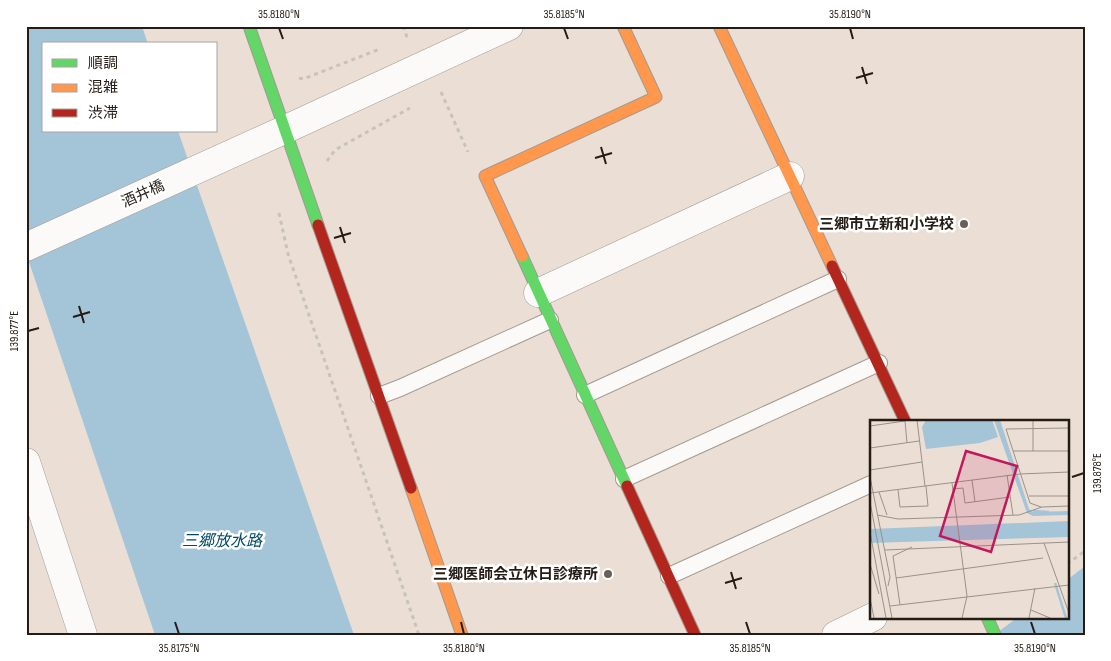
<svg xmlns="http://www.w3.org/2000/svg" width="1111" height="661" font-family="'Sofia Sans Condensed','Noto Sans JP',sans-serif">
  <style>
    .water { fill: #a4c4d8 }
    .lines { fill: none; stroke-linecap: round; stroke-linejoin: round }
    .lane-casing { stroke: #a49a92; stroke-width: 18 }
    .street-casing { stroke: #a49a92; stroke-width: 29 }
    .fast-casing { stroke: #a49a92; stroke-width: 13 }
    .slow-casing { stroke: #a49a92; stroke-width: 13 }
    .jam-casing { stroke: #a49a92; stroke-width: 13 }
    .path { stroke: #c6c3bf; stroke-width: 3; stroke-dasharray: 4 4; stroke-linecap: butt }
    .lane { stroke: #fcfaf9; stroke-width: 16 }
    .street { stroke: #fcfaf9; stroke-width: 28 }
    .fast { stroke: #63d668; stroke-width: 11 }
    .slow { stroke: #ff974d; stroke-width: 11 }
    .jam { stroke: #b3261e; stroke-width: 11 }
    .ticks { fill: none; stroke: #241c15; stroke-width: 2 }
    .poi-dot { fill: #6a6058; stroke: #fff; stroke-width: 2 }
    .labels { text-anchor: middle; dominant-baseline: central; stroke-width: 5; stroke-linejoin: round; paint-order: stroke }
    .street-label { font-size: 15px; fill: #241c15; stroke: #fff }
    .poi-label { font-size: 15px; font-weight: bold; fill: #241c15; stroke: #fff; text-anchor: end }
    .water-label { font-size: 16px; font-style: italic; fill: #024a69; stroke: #fff }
    .inset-river { fill: none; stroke: #a4c4d8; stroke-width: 2.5 }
    .inset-road { fill: none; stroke: #9b9188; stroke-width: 1 }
    .view { fill: #c2185b; fill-opacity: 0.15; stroke: #c2185b; stroke-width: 2.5 }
    .inset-edge { fill: none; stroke: #241c15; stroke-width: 2.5 }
    .neatline { fill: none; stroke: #241c15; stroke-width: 2 }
    .ticks-label { font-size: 12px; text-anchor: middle; fill: #241c15 }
  </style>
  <rect width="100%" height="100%" fill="#ebdfd5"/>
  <g class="water">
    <path d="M26,26H142L148,44H44V131H178L354,635H155L26,253Z"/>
    <path d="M1085,566V635H994L1018,617H1067V580Z"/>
  </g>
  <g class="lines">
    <g class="lane-casing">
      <g id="lane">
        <path d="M585,395L838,279"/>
        <path d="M379,396L400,388L550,320"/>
        <path d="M624,479L879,363"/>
        <path d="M669,576L871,484"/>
      </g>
    </g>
    <g class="street-casing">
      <g id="street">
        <path d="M26,247L284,130L509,26"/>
        <path d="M538,293L790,176"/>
        <path d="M26,462L83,635"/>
        <path d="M836,635L873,617"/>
      </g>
    </g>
    <g class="fast-casing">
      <g id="fast">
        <path d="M249,26L318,225"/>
        <path d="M522,256L627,486"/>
        <path d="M987,617L995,635"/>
      </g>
    </g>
    <g class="slow-casing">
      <g id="slow">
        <path d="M719,26L832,266"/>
        <path d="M522,256L485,176L656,97L623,26"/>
        <path d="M411,488L462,635"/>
      </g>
    </g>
    <g class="jam-casing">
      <g id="jam">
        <path d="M318,225L411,488"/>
        <path d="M832,266L905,421"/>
        <path d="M627,486L695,635"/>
      </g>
    </g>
    <g class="path">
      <path d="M403,26L408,40"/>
      <path d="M299,78L303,79L380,49"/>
      <path d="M441,92L468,152"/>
      <path d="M327,161L335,150L410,108"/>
      <path d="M279,213L288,254L419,635"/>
      <path d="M1067,564L1085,551"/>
    </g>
    <use href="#lane" class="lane"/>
    <use href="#street" class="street"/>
    <use href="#fast" class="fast"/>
    <use href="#slow" class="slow"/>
    <use href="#jam" class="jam"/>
  </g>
  <path class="ticks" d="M279,28L283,39M564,28L568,39M850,28L853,39M862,67L867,84M856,78L873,73M601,147L606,164M595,158L612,153M340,227L345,243M334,238L351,233M79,306L84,323M73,317L90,312M28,331L39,328M1072,477L1084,473M731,572L736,589M725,583L742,578M175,622L179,634M461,622L464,634M746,622L750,634M1031,622L1035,634"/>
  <g class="poi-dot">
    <circle cx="964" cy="224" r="5"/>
    <circle cx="608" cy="574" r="5"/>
  </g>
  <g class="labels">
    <g class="street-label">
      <text transform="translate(143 194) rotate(-24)">酒井橋</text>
    </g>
    <g class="poi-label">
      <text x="954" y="224">三郷市立新和小学校</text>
      <text x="598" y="574">三郷医師会立休日診療所</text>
    </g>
    <g class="water-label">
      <text x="222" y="541">三郷放水路</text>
    </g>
  </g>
  <g transform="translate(870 420)">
    <rect width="199" height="199" fill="#ebdfd5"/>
    <path d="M56,0H122L128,17L110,23L56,29L52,7ZM124,0H130L159,89L163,92L199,91V95L163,96L157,93ZM199,101V117L0,123V109Z" fill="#a4c4d8"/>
    <path class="inset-river" d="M163,91L179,92M185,163L196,198"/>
    <path class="inset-road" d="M47,0L55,66M163,0V31M0,6L35,1L37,23M0,28L49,21M143,31H199M0,50L52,42M137,55L143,95M0,57L20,157L18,166M102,60L105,82M82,63L97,176L92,198M83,69L93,68L95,83L140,77M28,70L30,87L58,86L56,66M9,72L17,95M0,73L150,54L199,52M159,76H199M0,82L22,198M171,87L160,83L136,9L199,8M7,95L28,99L149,95L172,87L199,86M0,112L16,198M174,123L199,193M15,130L199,122M0,144L9,174M26,158L173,138M0,178L4,198M30,185L23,136L42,127M20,186L199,165M161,190L180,198M159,198L165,168"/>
    <path class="view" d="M96,31L147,46L121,132L70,116Z"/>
    <rect width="199" height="199" class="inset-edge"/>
  </g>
  <rect width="1111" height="661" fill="none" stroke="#ffffff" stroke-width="55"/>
  <rect x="42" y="42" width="175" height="90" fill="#ffffff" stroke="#a7a4a1"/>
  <rect x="52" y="59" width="25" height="8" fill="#63d668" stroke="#a7a4a1"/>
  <text x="88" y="68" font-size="15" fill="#241c15">順調</text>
  <rect x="52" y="84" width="25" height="8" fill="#ff974d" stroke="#a7a4a1"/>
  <text x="88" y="92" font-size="15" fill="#241c15">混雑</text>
  <rect x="52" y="109" width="25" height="8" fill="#b3261e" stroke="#a7a4a1"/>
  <text x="88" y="118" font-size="15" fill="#241c15">渋滞</text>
  <rect x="28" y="28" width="1056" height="606" class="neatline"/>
  <g class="ticks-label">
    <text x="279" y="18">35.8180°N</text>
    <text x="564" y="18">35.8185°N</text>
    <text x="850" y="18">35.8190°N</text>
    <text transform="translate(14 331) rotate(-90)" y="4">139.877°E</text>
    <text transform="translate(1097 473) rotate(-90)" y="4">139.878°E</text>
    <text x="179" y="652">35.8175°N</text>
    <text x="464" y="652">35.8180°N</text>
    <text x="750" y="652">35.8185°N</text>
    <text x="1035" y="652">35.8190°N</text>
  </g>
</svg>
